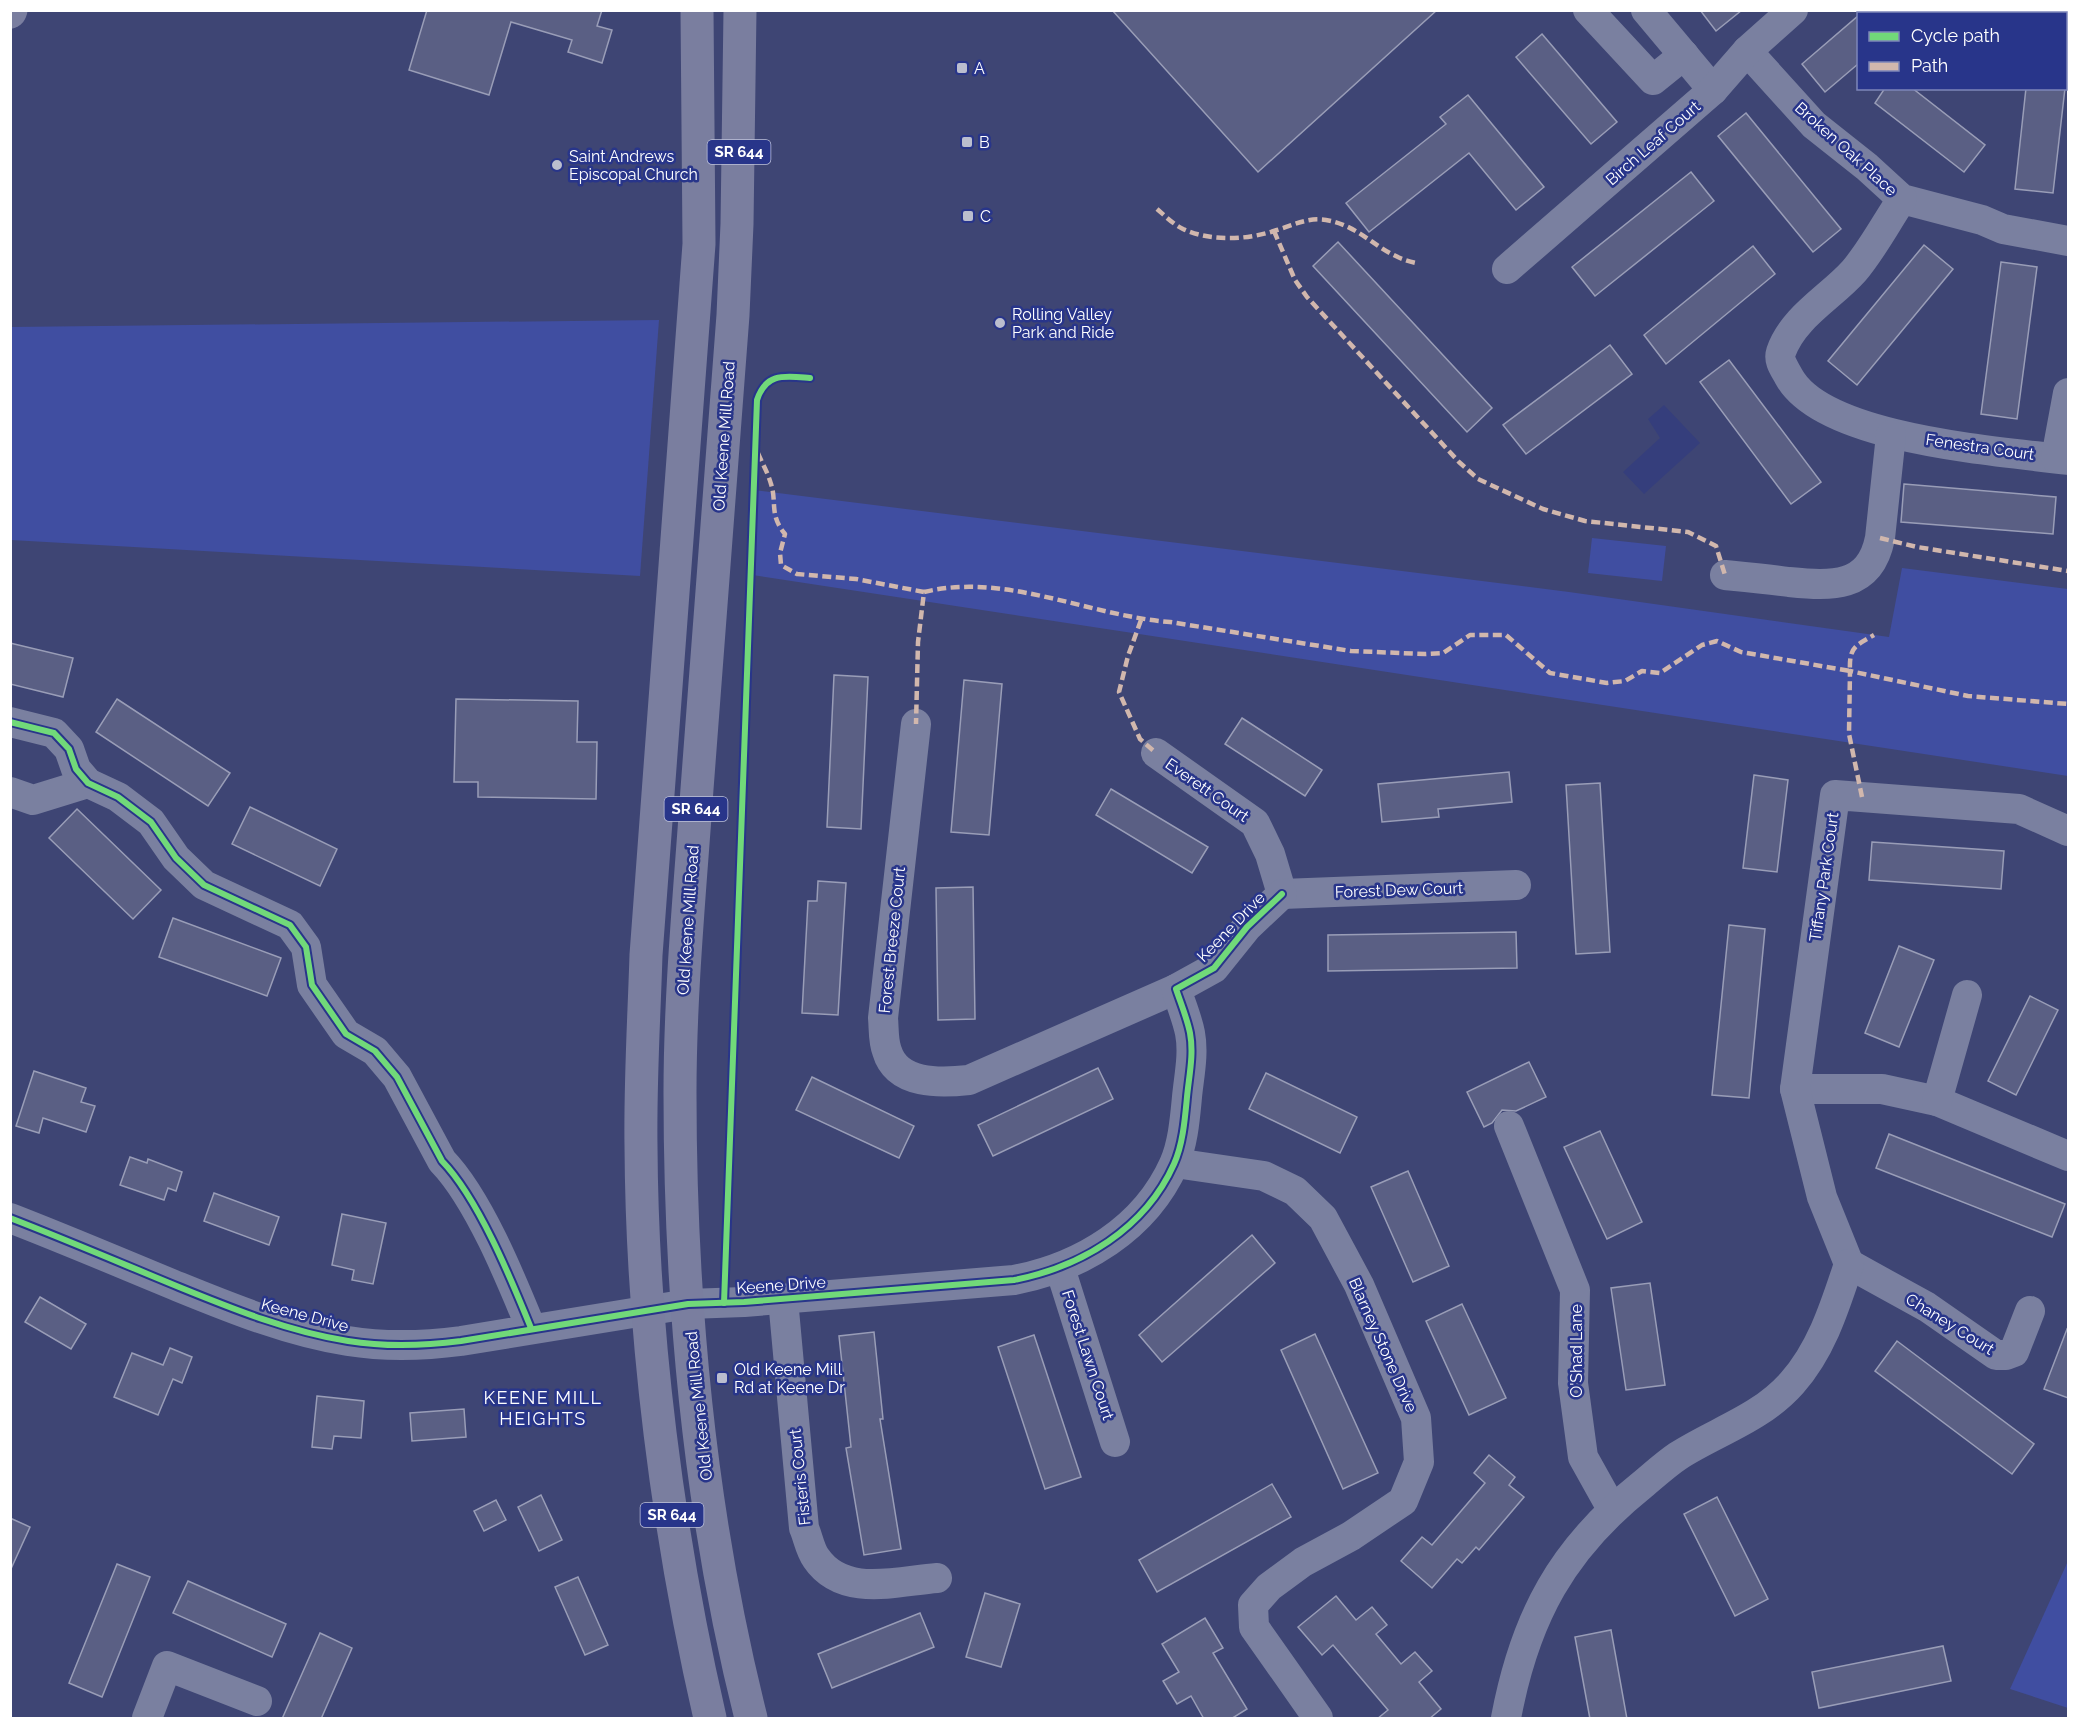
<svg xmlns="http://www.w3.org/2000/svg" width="2079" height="1729" font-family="Raleway,sans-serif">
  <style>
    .green { fill: #404ea1 }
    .water { fill: #353e7c }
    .building { fill: #5a5f84; stroke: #999db7; stroke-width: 1.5 }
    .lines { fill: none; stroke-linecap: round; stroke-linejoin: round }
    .minor { stroke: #7a80a0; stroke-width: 30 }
    .major { stroke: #7a7e9f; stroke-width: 33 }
    .quiet { stroke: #d1b7ad; stroke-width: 4.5; stroke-dasharray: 9 4.5; stroke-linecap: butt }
    .cycleway-casing { stroke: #28358a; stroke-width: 10 }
    .cycleway { stroke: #71d979; stroke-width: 6 }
    .poi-dot { fill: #bbbece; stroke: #28358a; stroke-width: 2 }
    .labels { text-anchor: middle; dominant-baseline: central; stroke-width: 5; stroke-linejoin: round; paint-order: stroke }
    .shield { fill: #28358a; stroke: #bec2dc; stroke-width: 1.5 }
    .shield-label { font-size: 15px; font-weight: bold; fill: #fff }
    .poi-label { font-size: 16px; fill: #fff; stroke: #28358a; text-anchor: start }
    .street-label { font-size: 16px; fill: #fff; stroke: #28358a }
    .neighbourhood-label { font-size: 18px; letter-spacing: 1.5px; fill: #fff; stroke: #28358a }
  </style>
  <rect width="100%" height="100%" fill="#3e4574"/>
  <g class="green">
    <path d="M659,320L640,576L11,540V327Z"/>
    <path d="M754,490L1569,592L1889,637L1902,568L2068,589V776L746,574Z"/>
    <path d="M1592,538L1666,546L1662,581L1588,573Z"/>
    <path d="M2068,1561V1708L2010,1689Z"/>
  </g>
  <path class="water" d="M1664,405L1700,443L1644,494L1623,472L1660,438L1648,419Z"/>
  <g class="building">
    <path d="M427,10H602L597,26L612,30L602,63L568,52L572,40L511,22L489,95L409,70Z"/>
    <path d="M1112,10H1437L1258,172Z"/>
    <path d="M1700,10H1742L1716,31Z"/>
    <path d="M1858,16V64L1825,92L1802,64Z"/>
    <path d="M1542,34L1617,122L1591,144L1516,57Z"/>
    <path d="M1885,88H1912L1985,145L1964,172L1875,103Z"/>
    <path d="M2026,88H2065L2053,193L2015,189Z"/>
    <path d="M1468,95L1544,187L1516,210L1469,153L1369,232L1346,203L1446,124L1440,117Z"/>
    <path d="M1746,113L1841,229L1813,252L1718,136Z"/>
    <path d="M1691,172L1714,201L1595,296L1572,267Z"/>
    <path d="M1338,242L1492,408L1467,432L1313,266Z"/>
    <path d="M1924,245L1953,269L1857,385L1828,361Z"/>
    <path d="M1753,246L1775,274L1666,364L1644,335Z"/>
    <path d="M2001,262L2037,267L2017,419L1981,414Z"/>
    <path d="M1610,345L1632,374L1526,454L1503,425Z"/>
    <path d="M1729,360L1821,482L1791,504L1700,382Z"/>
    <path d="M1904,484L2056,497L2053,534L1901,522Z"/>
    <path d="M10,643L73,658L63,697L10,684Z"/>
    <path d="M834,675L868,677L861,829L827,827Z"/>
    <path d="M964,680L1002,684L989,835L951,832Z"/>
    <path d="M117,699L230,773L208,806L96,732Z"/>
    <path d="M456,699L578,701L577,742H597L596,799L478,797V782H454Z"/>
    <path d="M1242,718L1322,770L1305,796L1225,744Z"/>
    <path d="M1509,772L1512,802L1438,809L1439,817L1382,822L1378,784Z"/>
    <path d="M1754,775L1788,780L1777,872L1743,868Z"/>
    <path d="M1600,783L1610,952L1576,954L1566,785Z"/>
    <path d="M1111,789L1208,847L1192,873L1096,815Z"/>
    <path d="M250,807L337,849L320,886L232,844Z"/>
    <path d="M77,809L161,890L133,919L49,838Z"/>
    <path d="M1872,842L2004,851L2001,889L1869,880Z"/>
    <path d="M818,881L846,883L838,1015L802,1013L808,901H817Z"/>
    <path d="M973,887L975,1019L938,1020L936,888Z"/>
    <path d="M173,918L281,958L267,996L159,957Z"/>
    <path d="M1729,925L1765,929L1749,1098L1712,1095Z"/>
    <path d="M1516,932L1517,968L1328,971V935Z"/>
    <path d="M1899,946L1934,960L1899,1047L1865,1033Z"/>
    <path d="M2030,996L2058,1010L2016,1095L1988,1081Z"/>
    <path d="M1529,1062L1546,1097L1516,1111L1502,1110L1492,1123L1484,1127L1467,1092Z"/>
    <path d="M1098,1068L1113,1099L993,1156L978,1125Z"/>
    <path d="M34,1071L86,1088L81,1102L95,1106L86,1132L43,1118L39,1133L16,1126Z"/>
    <path d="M1266,1073L1357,1117L1340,1153L1249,1109Z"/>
    <path d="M812,1077L914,1126L899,1158L796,1110Z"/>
    <path d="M1600,1131L1642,1222L1607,1239L1564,1147Z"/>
    <path d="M1889,1134L2065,1204L2052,1237L1876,1168Z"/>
    <path d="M130,1157L147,1163L148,1159L182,1172L176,1191L168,1188L164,1200L120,1185Z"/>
    <path d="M1408,1171L1449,1266L1413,1282L1371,1187Z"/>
    <path d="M214,1193L279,1217L269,1245L204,1221Z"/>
    <path d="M342,1214L386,1223L373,1284L352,1280L354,1270L332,1265Z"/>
    <path d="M1252,1235L1275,1263L1162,1362L1139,1335Z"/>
    <path d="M1650,1283L1665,1385L1626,1390L1611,1288Z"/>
    <path d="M40,1297L86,1324L71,1349L25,1322Z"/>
    <path d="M1462,1304L1506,1398L1469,1415L1426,1321Z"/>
    <path d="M2067,1329L2068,1330V1398L2044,1389Z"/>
    <path d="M874,1332L883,1419H880L901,1549L864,1555L846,1448L851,1447L839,1336Z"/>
    <path d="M1315,1334L1378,1473L1343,1489L1281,1350Z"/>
    <path d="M1034,1335L1081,1477L1045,1489L998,1347Z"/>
    <path d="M1897,1341L2034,1444L2012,1474L1875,1371Z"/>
    <path d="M170,1348L192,1357L182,1383L173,1379L158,1415L114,1397L132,1353L163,1365Z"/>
    <path d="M317,1396L364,1401L361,1438L334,1436L332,1449L312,1447Z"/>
    <path d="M464,1409L466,1437L412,1441L410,1413Z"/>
    <path d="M1489,1455L1515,1477L1509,1485L1524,1497L1479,1550L1476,1547L1462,1563L1457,1559L1432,1588L1401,1561L1422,1537L1432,1545L1485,1483L1474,1473Z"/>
    <path d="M1272,1484L1291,1517L1157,1592L1139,1560Z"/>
    <path d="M541,1495L562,1540L539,1551L518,1507Z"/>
    <path d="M1717,1497L1768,1599L1735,1616L1684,1514Z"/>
    <path d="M496,1500L506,1520L484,1531L474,1511Z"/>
    <path d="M10,1518L30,1527L10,1571Z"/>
    <path d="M117,1564L150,1577L102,1697L69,1683Z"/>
    <path d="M578,1577L608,1645L585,1655L555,1587Z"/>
    <path d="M188,1581L286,1624L272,1657L173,1613Z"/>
    <path d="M985,1593L1020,1604L1001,1667L966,1657Z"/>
    <path d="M1336,1596L1356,1620L1372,1607L1387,1625L1376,1634L1401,1664L1415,1652L1432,1671L1419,1682L1441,1709L1429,1719H1377L1388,1710L1333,1645L1322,1655L1298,1627Z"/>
    <path d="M920,1613L934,1647L832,1688L818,1654Z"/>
    <path d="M1205,1618L1223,1648L1213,1653L1247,1709L1231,1719H1204L1191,1696L1177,1704L1163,1681L1179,1672L1162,1644Z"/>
    <path d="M1611,1630L1627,1719H1590L1575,1637Z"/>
    <path d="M320,1633L352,1648L321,1719H282Z"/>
    <path d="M1943,1646L1951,1681L1819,1708L1812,1672Z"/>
  </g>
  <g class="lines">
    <g class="minor">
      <path d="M1588,10L1653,80L1684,55"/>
      <path d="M1646,10L1713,90"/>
      <path d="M1747,51L1814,125L1867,167L1902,199L1982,220L2003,229L2068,241"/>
      <path d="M1902,199C1886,223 1872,250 1854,271C1831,297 1793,317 1781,352C1778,361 1785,369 1789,377C1824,440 2000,451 2068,460"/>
      <path d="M1507,269L1713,90L1747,51L1793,10"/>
      <path d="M2056,458L2068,393"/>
      <path d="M1725,575C1746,577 1768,579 1789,582C1831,586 1870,589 1880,538L1891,435"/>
      <path d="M10,722L54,733L69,749L76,769L88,783L118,797L151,822L176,858L204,885L290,925L306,947L312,985L346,1034L375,1051L397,1077L442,1161C478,1198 511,1279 531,1328"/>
      <path d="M916,724L883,1018C884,1028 883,1041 887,1051C897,1085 940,1083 969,1080L1176,989"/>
      <path d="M1156,753L1255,823L1270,854L1282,894"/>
      <path d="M10,792L33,800L88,783"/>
      <path d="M1282,894L1516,885"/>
      <path d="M1795,1089H1882L1937,1101L2068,1156"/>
      <path d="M1937,1101L1967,995"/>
      <path d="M1509,1126L1575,1290L1573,1383L1583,1457L1612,1509"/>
      <path d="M1175,1163L1264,1176L1295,1191L1323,1218L1359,1285L1416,1418L1419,1462L1403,1501L1351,1536L1303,1562L1269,1587L1253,1605L1254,1627L1318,1718"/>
      <path d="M10,1218C67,1240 123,1264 179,1287C233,1309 290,1332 348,1341C385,1347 423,1346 461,1341L688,1304L744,1302L1014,1280C1081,1267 1145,1229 1174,1164C1183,1144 1185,1118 1187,1097C1189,1076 1194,1054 1190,1033C1187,1018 1181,1004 1176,989L1214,968L1247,927L1282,894"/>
      <path d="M1849,1264L1822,1197L1795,1089L1835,795L2019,809L2068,831"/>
      <path d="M1849,1264L1927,1307L1996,1355H2006L2014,1352L2030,1311"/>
      <path d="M1060,1268L1115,1442"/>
      <path d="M783,1299L804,1528C808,1537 810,1550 816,1558C843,1598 897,1581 937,1578"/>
      <path d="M147,1718L167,1666L257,1701"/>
      <path d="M1506,1718C1525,1617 1562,1549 1642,1485C1654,1475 1666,1464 1678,1456C1717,1431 1760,1419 1792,1383C1822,1349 1835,1306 1849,1264"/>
    </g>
    <g class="major">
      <path d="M697,10L699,244L646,955C644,1019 640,1082 641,1146C642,1333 668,1536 710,1718"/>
      <path d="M740,10L737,224L733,315C721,473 709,631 697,789C690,890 680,992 680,1093C680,1302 700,1516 751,1718"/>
      <path d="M10,12L11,10"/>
    </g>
    <g class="quiet">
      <path d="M1157,209C1165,216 1173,224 1183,229C1211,242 1248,240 1277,230C1294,225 1308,217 1326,220C1363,226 1378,255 1416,263"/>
      <path d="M1274,231L1295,280L1307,297L1459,462L1478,479L1543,509L1585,521L1688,532L1716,546L1725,575"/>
      <path d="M758,453C762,463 768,473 771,484C777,502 769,515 785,534L780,553L781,565L797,574L856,579L924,592L918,642L916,724"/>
      <path d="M1880,538L1917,547L2068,571"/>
      <path d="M924,592C1006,572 1089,616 1170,622L1351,651L1425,654L1443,653L1470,635H1506L1550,673L1607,683L1625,681L1642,671L1660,673L1702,645L1717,641L1741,652L1850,671C1849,647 1855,646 1874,635"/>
      <path d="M1141,620L1128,656L1119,692L1140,739L1156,753"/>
      <path d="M1862,797L1849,734L1850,671L1968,696L2068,704"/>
    </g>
    <g class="cycleway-casing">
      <g id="cycleway">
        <path d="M10,722L54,733L69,749L76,769L88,783L118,797L151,822L176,858L204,885L290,925L306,947L312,985L346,1034L375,1051L397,1077L442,1161C478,1198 511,1279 531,1328"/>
        <path d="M10,1218C67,1240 123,1264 179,1287C233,1309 290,1332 348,1341C385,1347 423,1346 461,1341L688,1304L744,1302L1014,1280C1081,1267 1145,1229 1174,1164C1183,1144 1185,1118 1187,1097C1189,1076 1194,1054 1190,1033C1187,1018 1181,1004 1176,989L1214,968L1247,927L1282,894"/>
        <path d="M724,1303L757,400C766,372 785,376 810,378"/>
      </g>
    </g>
    <use href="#cycleway" class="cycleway"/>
  </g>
  <g class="poi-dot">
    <rect x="956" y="62" width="12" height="12" rx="3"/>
    <rect x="961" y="136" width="12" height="12" rx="3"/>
    <circle cx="557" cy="165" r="6"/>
    <rect x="962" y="210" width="12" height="12" rx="3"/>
    <circle cx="1000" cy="323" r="6"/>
    <rect x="716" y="1372" width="12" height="12" rx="3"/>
  </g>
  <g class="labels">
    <g class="shield">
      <rect x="707.5" y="140" width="63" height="24" rx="4.5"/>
      <rect x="664.5" y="797" width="63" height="24" rx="4.5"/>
      <rect x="640.5" y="1503" width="63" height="24" rx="4.5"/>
    </g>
    <g class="shield-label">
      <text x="739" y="152">SR 644</text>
      <text x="696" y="809">SR 644</text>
      <text x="672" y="1515">SR 644</text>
    </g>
    <g class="poi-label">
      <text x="974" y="68">A</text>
      <text x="979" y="142">B</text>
      <text x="569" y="156">Saint Andrews<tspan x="569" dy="18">Episcopal Church</tspan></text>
      <text x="980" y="216">C</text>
      <text x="1012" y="314">Rolling Valley<tspan x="1012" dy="18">Park and Ride</tspan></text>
      <text x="734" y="1369">Old Keene Mill<tspan x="734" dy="18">Rd at Keene Dr</tspan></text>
    </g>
    <g class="street-label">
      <text transform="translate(1653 143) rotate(-41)">Birch Leaf Court</text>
      <text transform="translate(1846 149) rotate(42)">Broken Oak Place</text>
      <text transform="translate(724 436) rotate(-86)">Old Keene Mill Road</text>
      <text transform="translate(1980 447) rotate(8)">Fenestra Court</text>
      <text transform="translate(1207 790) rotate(35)">Everett Court</text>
      <text transform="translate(1824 877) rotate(-82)">Tiffany Park Court</text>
      <text transform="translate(1399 890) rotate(-2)">Forest Dew Court</text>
      <text transform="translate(688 920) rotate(-86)">Old Keene Mill Road</text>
      <text transform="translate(1231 927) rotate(-46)">Keene Drive</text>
      <text transform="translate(892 940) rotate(-84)">Forest Breeze Court</text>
      <text transform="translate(781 1285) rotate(-4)">Keene Drive</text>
      <text transform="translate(305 1315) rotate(15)">Keene Drive</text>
      <text transform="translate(1950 1324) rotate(32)">Chaney Court</text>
      <text transform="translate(1383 1345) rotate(66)">Blarney Stone Drive</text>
      <text transform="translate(1576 1351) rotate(-90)">O'Shad Lane</text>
      <text transform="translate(1088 1355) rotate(72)">Forest Lawn Court</text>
      <text transform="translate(699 1406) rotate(-96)">Old Keene Mill Road</text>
      <text transform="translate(800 1477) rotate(-96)">Fisteris Court</text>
    </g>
    <g class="neighbourhood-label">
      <text x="543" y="1397">KEENE MILL<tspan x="543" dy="21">HEIGHTS</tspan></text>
    </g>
  </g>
  <rect width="2079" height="1729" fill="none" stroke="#ffffff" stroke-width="24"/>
  <rect x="1857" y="12" width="210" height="78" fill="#28358a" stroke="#7e86b9" stroke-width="1.5"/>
  <rect x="1869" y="32" width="30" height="9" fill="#71d979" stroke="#7e86b9" stroke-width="1.5"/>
  <text x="1911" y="42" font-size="18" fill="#ffffff">Cycle path</text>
  <rect x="1869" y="62" width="30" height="9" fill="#d1b7ad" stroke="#7e86b9" stroke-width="1.5"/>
  <text x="1911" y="72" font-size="18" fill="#ffffff">Path</text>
</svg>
